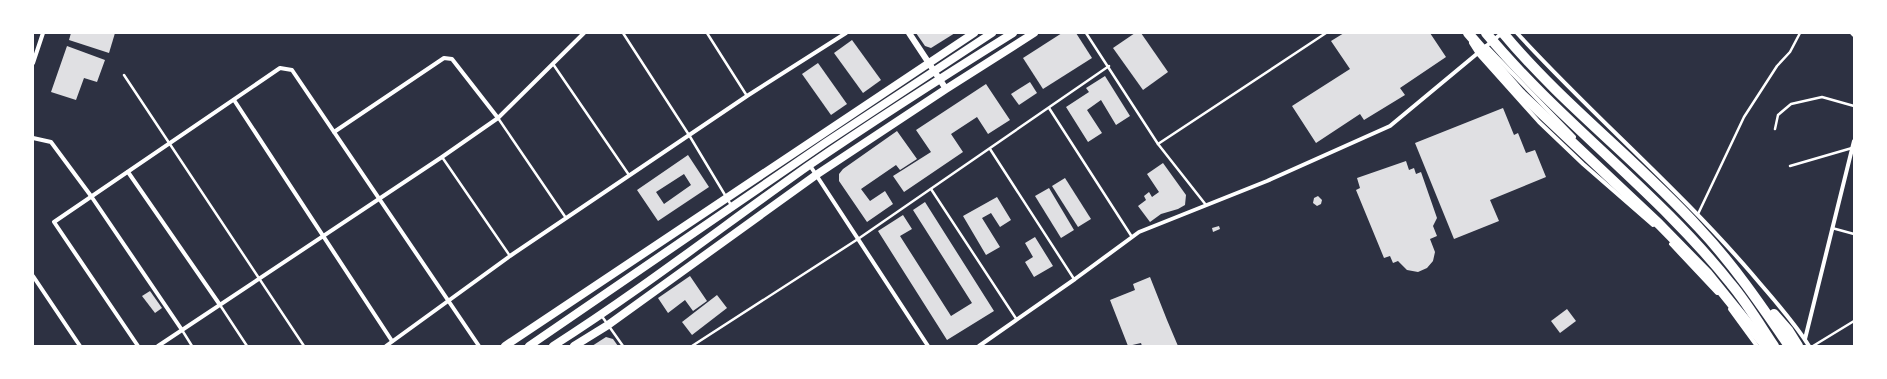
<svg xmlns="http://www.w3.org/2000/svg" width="1887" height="379" font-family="'Alegreya Sans',sans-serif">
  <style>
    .building { fill: #e0e0e3; fill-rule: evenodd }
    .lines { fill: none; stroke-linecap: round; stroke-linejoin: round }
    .service { stroke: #fff; stroke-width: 2.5 }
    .minor { stroke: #fff; stroke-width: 4 }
    .tertiary { stroke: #fff; stroke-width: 6 }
    .primary { stroke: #fff; stroke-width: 8 }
    .motorway { stroke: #fff; stroke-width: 10 }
  </style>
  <rect width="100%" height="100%" fill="#2d3142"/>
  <g class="building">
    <path d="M71,33H115L109,53L69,40Z"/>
    <path d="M916,33H955L931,48L925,46Z"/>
    <path d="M1062,33H1076L1092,58L1043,89L1023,58Z"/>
    <path d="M1135,33H1141L1168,72L1143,90L1113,48Z"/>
    <path d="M1344,33H1430L1446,57L1400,88L1405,95L1364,120L1360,114L1316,143L1292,106L1350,69L1331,41Z"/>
    <path d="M852,40L881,80L863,93L834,53Z"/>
    <path d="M67,46L105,60L97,82L84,78L76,100L51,92Z"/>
    <path d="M818,63L847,104L831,115L802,74Z"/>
    <path d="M1105,76L1130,116L1116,125L1101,100L1087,110L1102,133L1088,142L1066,107L1089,92L1086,88Z"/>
    <path d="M1030,82L1037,93L1019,105L1011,94Z"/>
    <path d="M986,84L1010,120L988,134L977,117L951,134L963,152L904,192L893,176L931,152L916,130Z"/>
    <path d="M1503,108L1514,135L1518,133L1526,153L1535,150L1546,177L1490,200L1499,221L1454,239L1415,143Z"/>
    <path d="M897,131L917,159L900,170L896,165L861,189L870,201L885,191L893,204L867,222L839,181V174L843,169Z"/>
    <path d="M688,155L709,187L658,221L637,190ZM684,174L691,185L664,204L656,192Z"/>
    <path d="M1406,161L1409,170L1414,168L1416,174L1421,172L1437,218L1433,226L1437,236L1430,239L1435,252L1433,261L1427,268L1418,272L1407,270L1398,261L1393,263L1390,256L1384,258L1356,190L1360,188L1357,178Z"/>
    <path d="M1163,163L1186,195L1185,205L1178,209L1161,214L1150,222L1138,206L1146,200L1144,196L1149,192L1152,197L1159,192L1147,174Z"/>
    <path d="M1065,178L1091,219L1078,227L1052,186Z"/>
    <path d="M1049,188L1074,230L1061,238L1035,196Z"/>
    <path d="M1318,196L1322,200L1321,204L1317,206L1313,203L1314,198Z"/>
    <path d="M997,197L1011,220L1000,227L991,213L982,218L1000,247L986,255L963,216Z"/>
    <path d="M925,202L994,311L947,340L878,231L903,215L912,229L900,236L951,316L972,303L913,210Z"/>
    <path d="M1219,226L1220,229L1213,232L1212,228Z"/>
    <path d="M1035,237L1053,266L1034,277L1025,262L1033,257L1025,243Z"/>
    <path d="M690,276L707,301L693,311L685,300L668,313L658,298Z"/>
    <path d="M1150,277L1167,320L1178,346H1142L1141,343L1128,346L1110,300L1135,290L1133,284Z"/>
    <path d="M150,291L162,308L155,313L142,296Z"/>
    <path d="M717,295L727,308L692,335L682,322Z"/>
    <path d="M1567,309L1576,321L1560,333L1551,321Z"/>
    <path d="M606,337L613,339L618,346H592Z"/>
  </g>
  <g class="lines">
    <g class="service">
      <path d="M623,33L689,135L731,205"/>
      <path d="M707,33L747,96"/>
      <path d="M1086,33L1158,144L1206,205"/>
      <path d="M553,64L629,175"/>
      <path d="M124,75L304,346"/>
      <path d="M1049,108L1132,237"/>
      <path d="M498,118L566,218"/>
      <path d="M1775,129L1778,115L1791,104L1822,97L1854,106"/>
      <path d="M1158,144L1326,33"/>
      <path d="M990,149L1074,279"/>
      <path d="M442,157L510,256"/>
      <path d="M1790,166L1852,148"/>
      <path d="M931,189L1017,320"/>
      <path d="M1698,214L1744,117L1777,66L1790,52L1800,33"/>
      <path d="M1832,228L1854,234"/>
      <path d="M220,305L247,346"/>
      <path d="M601,315L623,346"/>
      <path d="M182,330L192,346"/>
      <path d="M692,346L858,239L1109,66"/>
      <path d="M1813,346L1854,321"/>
    </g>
    <g class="minor">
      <path d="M1517,33C1593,116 1679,189 1752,274C1772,298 1793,320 1809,346"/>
      <path d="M1852,33L1854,35"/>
      <path d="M1471,43L1478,54L1539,122L1583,164L1653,225"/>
      <path d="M1486,46L1574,137"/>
      <path d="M33,63L43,33"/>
      <path d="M234,100L392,341"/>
      <path d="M334,132L444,58L452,59L498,118"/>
      <path d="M33,138L51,142L91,196L182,330"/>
      <path d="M809,164L928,346"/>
      <path d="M128,172L220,305"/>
      <path d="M1671,244L1717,293"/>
      <path d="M33,276L80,346"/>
      <path d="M1730,309L1757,346"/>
      <path d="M1805,339L1854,141"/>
      <path d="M138,346L54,222L280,68L292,70L479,346"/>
      <path d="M158,346L442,157L498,118L584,33"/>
      <path d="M386,346L510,256L747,96L846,33"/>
      <path d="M979,346L1075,279L1139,232L1267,181L1390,126L1502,33"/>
    </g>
    <path class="tertiary" d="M909,33L946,89"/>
    <g class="primary">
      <path d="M505,346L974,33"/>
      <path d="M529,346L825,143L992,33"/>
      <path d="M553,346C641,290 723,226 808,166C875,120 944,76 1013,33"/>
      <path d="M574,346L608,325L816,175L946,89L1034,33"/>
    </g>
    <g class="motorway">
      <path d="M1468,33L1520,93L1659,224L1707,273L1766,346"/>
      <path d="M1486,33C1561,123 1658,192 1731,284C1747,303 1760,325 1774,346"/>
      <path d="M1503,33C1562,104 1637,160 1699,228C1733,264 1761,305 1789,346"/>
      <path d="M1774,314L1788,330L1798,346"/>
    </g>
  </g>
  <rect width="1887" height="379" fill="none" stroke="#ffffff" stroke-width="68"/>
</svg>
